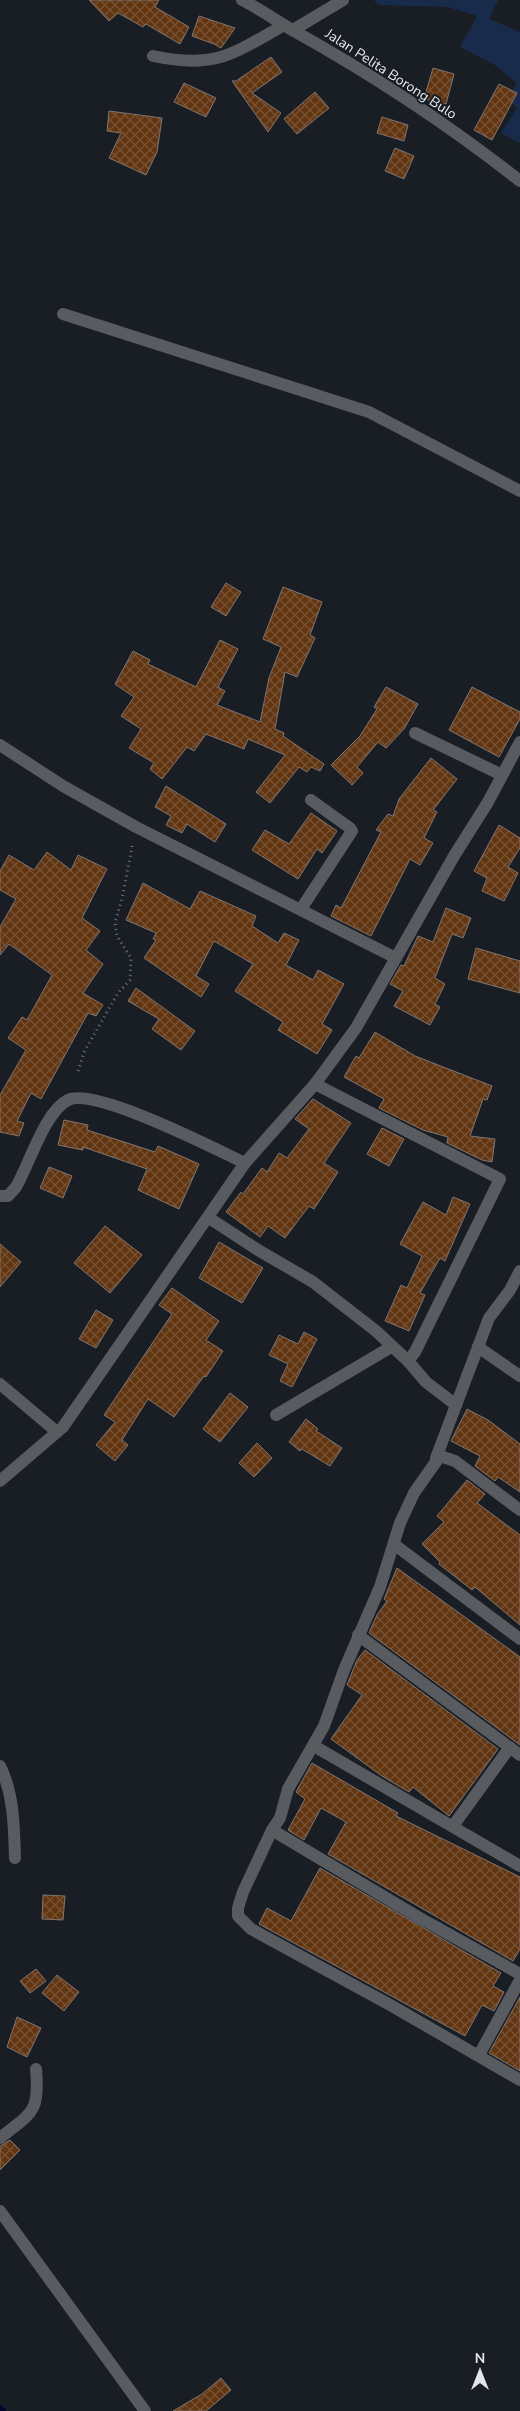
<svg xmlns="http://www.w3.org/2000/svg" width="520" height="2411" font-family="'Nunito Sans',sans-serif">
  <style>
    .green { fill: #182b4a }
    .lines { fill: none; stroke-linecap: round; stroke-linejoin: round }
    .stream { stroke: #00042a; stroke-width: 5.5 }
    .building { fill: url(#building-cross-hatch); stroke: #7f756f }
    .path { stroke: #6f7379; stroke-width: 3; stroke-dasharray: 1 4; stroke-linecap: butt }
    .minor { stroke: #585b5f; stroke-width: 12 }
    .labels { text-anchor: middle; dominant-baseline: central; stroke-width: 4; stroke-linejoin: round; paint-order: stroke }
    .street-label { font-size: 14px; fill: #e3e7eb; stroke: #191e25 }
  </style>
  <defs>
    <pattern id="building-cross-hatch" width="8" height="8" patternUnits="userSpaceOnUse" patternTransform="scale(1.25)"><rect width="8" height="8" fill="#623511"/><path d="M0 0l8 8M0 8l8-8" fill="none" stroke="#785234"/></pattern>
  </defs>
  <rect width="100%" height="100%" fill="#191e25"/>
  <path class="green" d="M374,0H498L489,19L520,32V143L501,133L517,108L509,101L516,83L495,65L460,47L477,16L448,7L378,5Z"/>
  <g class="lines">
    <path class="stream" d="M0,2408L3,2411"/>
  </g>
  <g class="building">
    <path d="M89,0H159L155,7L189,27L180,44L146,24L143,27L118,13L109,21Z"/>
    <path d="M199,16L235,28L221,48L214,44L192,36Z"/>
    <path d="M271,57L282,72L252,93L281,113L268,132L232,81H236Z"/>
    <path d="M433,68L454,74L446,104L424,99Z"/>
    <path d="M184,83L216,98L206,117L174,102Z"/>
    <path d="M499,84L517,93L492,140L474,130Z"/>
    <path d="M315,92L329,108L297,134L284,119Z"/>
    <path d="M109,111L162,118L157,152L146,175L109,158L121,133L107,131Z"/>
    <path d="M382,117L408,125L404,141L377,133Z"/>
    <path d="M395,148L414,156L404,179L385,171Z"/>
    <path d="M226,583L241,592L226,616L211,607Z"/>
    <path d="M283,587L322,602L310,635L315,638L297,677L285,672L275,729L284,733L283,736L324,764L320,771L311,767L307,772L299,767L270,803L256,792L285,755L248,739L244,749L206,734L194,751L187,747L162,779L150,769L154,763L129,748L141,729L121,716L134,697L115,684L133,651L150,660L148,664L196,687L220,640L238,649L218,687L225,691L217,705L260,722L269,678L281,647L263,639Z"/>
    <path d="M386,687L418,704L404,729L386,748L378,742L357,767L363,773L352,785L331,765L360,736L377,709L374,707Z"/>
    <path d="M472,687L520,712V719L499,757L449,730Z"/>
    <path d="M431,758L457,779L433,810L437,812L424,838L433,843L420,865L410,859L371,936L331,916L336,905L341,908L381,832L376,830L388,814L393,816L399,799Z"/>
    <path d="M166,786L226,824L215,842L187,824L182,833L166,825L171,816L155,807Z"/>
    <path d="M311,813L337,831L322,853L317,849L298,879L252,850L265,830L289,844Z"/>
    <path d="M499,825L520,838V848L508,867L518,873L504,901L482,891L487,878L474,871Z"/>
    <path d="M47,852L71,870L78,855L107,869L82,918L100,931L86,950L103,964L83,993L103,1005L96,1016L88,1013L41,1099L31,1093L17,1121L24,1123L19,1136L0,1132V1095L26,1050L8,1038L22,1017L27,1020L52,975L9,944L0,955V927L16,899L0,890V871L9,855L34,870Z"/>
    <path d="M143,883L190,909L200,891L256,916L252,926L278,943L284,933L299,940L286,965L313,980L318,970L344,984L322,1024L332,1030L317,1054L278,1030L283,1022L235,991L253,964L214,941L196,976L209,984L201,997L144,958L156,940L153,939L156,933L126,920Z"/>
    <path d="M446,908L471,918L463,938L452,934L435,978L445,984L435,1004L440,1007L430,1025L394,1006L403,991L390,984L401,965L404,966L418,936L433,942Z"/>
    <path d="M476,948L520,961V993L468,979Z"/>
    <path d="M136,988L195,1031L181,1050L152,1029L159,1019L128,1001Z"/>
    <path d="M375,1032L415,1056L492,1086L487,1100L483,1099L470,1136L495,1139L492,1162L482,1160L447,1143L448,1137L423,1130L379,1108L384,1099L344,1077L356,1056L359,1058Z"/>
    <path d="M313,1099L351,1123L324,1163L338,1172L314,1209L309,1206L285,1238L268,1226L260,1237L226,1212L241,1192L243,1194L262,1168L267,1172L279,1153L287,1158L309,1129L295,1119Z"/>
    <path d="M64,1120L88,1125L87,1130L155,1152L158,1146L199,1164L179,1209L138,1190L147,1169L83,1147V1150L58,1145Z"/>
    <path d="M382,1128L404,1139L389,1166L367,1154Z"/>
    <path d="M49,1167L72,1176L63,1198L40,1188Z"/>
    <path d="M453,1197L470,1204L445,1261L440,1258L420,1293L425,1295L409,1331L385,1321L401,1285L407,1288L422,1256L400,1244L423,1202L446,1215Z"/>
    <path d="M105,1226L142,1255L110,1293L74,1263Z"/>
    <path d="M219,1242L263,1268L242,1303L199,1278Z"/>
    <path d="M0,1244L21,1262L0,1287Z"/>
    <path d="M172,1288L219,1321L206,1340L223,1351L206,1377L204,1376L174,1417L148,1399L122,1440L128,1445L115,1461L96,1445L115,1422L104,1415L172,1314L159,1305Z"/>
    <path d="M96,1310L113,1320L96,1348L79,1339Z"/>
    <path d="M304,1332L317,1339L292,1387L280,1381L288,1364L269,1355L279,1335L298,1344Z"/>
    <path d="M230,1393L248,1407L220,1442L203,1429Z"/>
    <path d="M467,1409L488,1420L520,1444V1492L498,1477L495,1481L475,1466L480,1456L451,1441Z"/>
    <path d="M306,1419L318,1429L316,1431L342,1448L330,1466L302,1449L300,1451L289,1442Z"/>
    <path d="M257,1443L272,1458L254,1477L239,1463Z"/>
    <path d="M467,1480L485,1494L477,1503L520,1535V1625L475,1587L472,1590L439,1564L440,1562L422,1544L444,1522L437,1516Z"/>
    <path d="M397,1568L520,1657V1745L369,1633L377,1615L387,1601L384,1599Z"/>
    <path d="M365,1650L498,1749L449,1816L413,1787L409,1792L382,1776L331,1739L362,1695L347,1685L357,1660Z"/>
    <path d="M312,1763L398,1813L396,1816L520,1877V1949L513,1961L328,1854L346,1822L321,1808L304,1840L288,1830L305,1799L296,1792Z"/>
    <path d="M320,1868L501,1973L493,1986L504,1992L494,2011L482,2005L465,2036L259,1924L267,1908L291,1921Z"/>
    <path d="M43,1895L65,1896L63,1920L42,1919Z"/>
    <path d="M36,1969L46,1981L30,1993L20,1981Z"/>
    <path d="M57,1975L79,1992L64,2011L42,1993Z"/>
    <path d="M520,1997V2071L489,2053Z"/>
    <path d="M17,2017L41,2028L27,2057L7,2047Z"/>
    <path d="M10,2140L20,2150L0,2170V2146Z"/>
    <path d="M221,2378L231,2390L206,2411H173L202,2394Z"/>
  </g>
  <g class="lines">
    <path class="path" d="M78,1071L84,1052L118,993L130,980L131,958L117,936L115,922L122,899L133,842"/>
    <g class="minor">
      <path d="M242,0C260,9 277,21 294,31C373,75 449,125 520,181"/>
      <path d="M293,30L343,0"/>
      <path d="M153,56C215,69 231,55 284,25"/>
      <path d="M63,314L369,412L520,491"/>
      <path d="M415,733L502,775"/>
      <path d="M0,745L63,786L136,827L396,958"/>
      <path d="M301,909L352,831L350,828L311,800"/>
      <path d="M0,1196H8L16,1187C29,1165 45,1111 68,1100C95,1087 215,1149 245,1163"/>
      <path d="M209,1218L258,1250L313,1282L376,1331L408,1361L415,1352L500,1179L315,1084"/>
      <path d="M478,1347L520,1376"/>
      <path d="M408,1361L426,1382L456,1405"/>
      <path d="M0,1384L57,1432"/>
      <path d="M276,1415L391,1347"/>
      <path d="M436,1458L489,1318L510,1290L520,1271"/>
      <path d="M0,1481L63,1427L245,1163L315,1084L356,1028L454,856L488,802L520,742"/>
      <path d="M520,1510L455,1461L440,1456L414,1493L400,1523L380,1587L344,1670L324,1726L288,1789L280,1818L272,1830L243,1892L238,1908V1916L251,1929L392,2006L520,2080"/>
      <path d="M395,1545L520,1639"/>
      <path d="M358,1635L520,1755"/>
      <path d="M314,1746L520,1866"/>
      <path d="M0,1766C14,1794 14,1827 15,1858"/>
      <path d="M453,1826L510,1747"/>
      <path d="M272,1830L418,1917L520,1974"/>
      <path d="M479,2055L520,1980"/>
      <path d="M0,2138C32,2112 40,2113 36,2069"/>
      <path d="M0,2211L145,2411"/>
    </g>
  </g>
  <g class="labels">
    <g class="street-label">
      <text transform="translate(391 74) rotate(33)">Jalan Pelita Borong Bulo</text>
    </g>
  </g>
  <g transform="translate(480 2371)" stroke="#191e25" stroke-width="4" paint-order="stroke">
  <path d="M0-4L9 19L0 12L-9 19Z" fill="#e3e7eb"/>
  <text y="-8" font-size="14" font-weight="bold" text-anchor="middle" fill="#e3e7eb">N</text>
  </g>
</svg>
